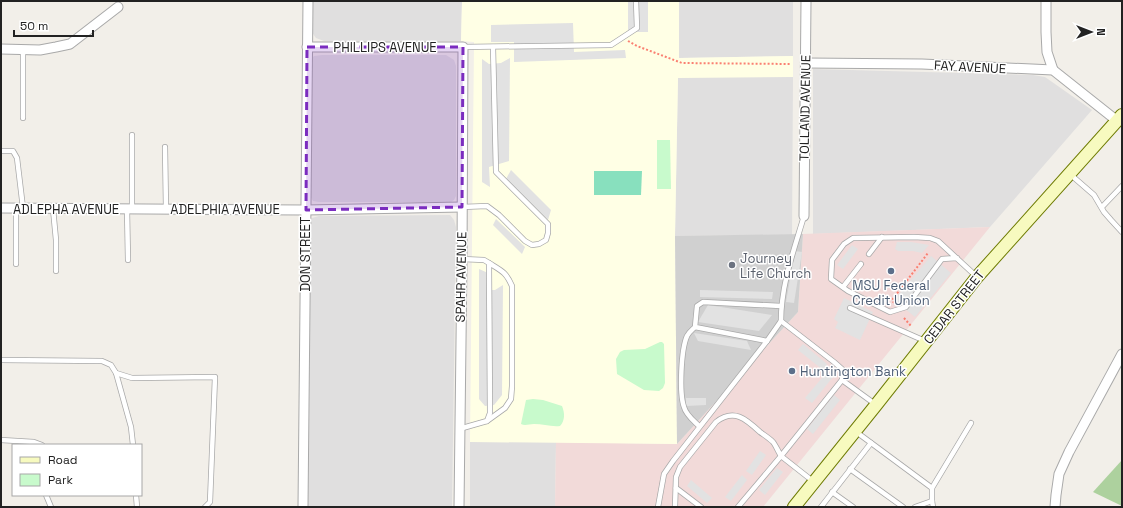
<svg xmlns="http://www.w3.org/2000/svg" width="1123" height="508" font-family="'Space Grotesk',sans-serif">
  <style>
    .residential { fill: #e0dfdf }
    .commercial { fill: #f2dad9 }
    .education { fill: #ffffe5 }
    .religious { fill: #d0d0d0 }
    .forest { fill: #add19e }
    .park { fill: #c8facc }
    .pitch { fill: #88e0be }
    .parking { fill: #e2e2e2 }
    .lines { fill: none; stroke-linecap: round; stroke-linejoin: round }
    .lane-casing { stroke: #a9a9a9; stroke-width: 6 }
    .street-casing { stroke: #a9a9a9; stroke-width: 11 }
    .secondary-casing { stroke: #707d05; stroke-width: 14 }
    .path { stroke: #fa8072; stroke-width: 2; stroke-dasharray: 2 2; stroke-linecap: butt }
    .lane { stroke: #fff; stroke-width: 4.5 }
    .street { stroke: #fff; stroke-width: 9 }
    .secondary { stroke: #f7fabf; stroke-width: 12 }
    .marked { fill: #7b2cbf; fill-opacity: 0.2; stroke: #7b2cbf; stroke-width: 3; stroke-dasharray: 8 5; stroke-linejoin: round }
    .worship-dot { fill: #6b7280; stroke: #fff; stroke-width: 1.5 }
    .service-dot { fill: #5c6f8a; stroke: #fff; stroke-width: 1.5 }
    .labels { text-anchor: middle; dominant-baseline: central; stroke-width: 3; stroke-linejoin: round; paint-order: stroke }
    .street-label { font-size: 13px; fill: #222; stroke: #fff }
    .worship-label { font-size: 13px; fill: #5b616d; stroke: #fff; text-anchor: start }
    .service-label { font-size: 13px; fill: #4e5e75; stroke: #fff }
  </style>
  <rect width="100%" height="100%" fill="#f2efe9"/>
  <g class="residential">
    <path d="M311,1H462L461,41H324L316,38L311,31Z"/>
    <path d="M679,1H793V56L679,58Z"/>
    <path d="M322,55H446L454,60L456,66V196L454,200L451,202H319L313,201L310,196L311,59L314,56Z"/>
    <path d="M813,69L1033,75L1045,77L1092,110L990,227L813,234Z"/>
    <path d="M678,77H793L792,235L675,236Z"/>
    <path d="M450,215L454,220L456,227L452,507H306L308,226L312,218L319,216Z"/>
    <path d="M470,442H556L555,507H470Z"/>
  </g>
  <path class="commercial" d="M990,227L763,507H555L556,442L677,444L798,312L803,234Z"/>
  <path class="education" d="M462,1H679V58L793,56V77L678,78L675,236L677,444L470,442L474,42L461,41Z"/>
  <path class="religious" d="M803,234L798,312L677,444L675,236Z"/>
  <path class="forest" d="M1122,460V506L1093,492Z"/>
  <g class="park">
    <path d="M657,140H670L671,189H657Z"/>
    <path d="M660,342H662L664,344L665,383L663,388L659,391L644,390L617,374L616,359L620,352L624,350L645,349Z"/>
    <path d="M533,399L543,400L562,406C565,413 565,421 560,426C551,427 543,424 534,424C529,424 525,426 521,424L526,400Z"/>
  </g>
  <path class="pitch" d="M594,171H642L641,195H594Z"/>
  <g class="parking">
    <rect x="628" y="1" width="20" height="31"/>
    <path d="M573,23L574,52L625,50L626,58L514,62V42H491V25Z"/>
    <path d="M510,58L509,161L489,167L490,187L482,182V59L489,64L501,63Z"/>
    <path d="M511,170L551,210L548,220L506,179Z"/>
    <path d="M496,219L525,247L522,254L493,225Z"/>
    <path d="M897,242H911L929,245L922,253L913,251H898L895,249Z"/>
    <path d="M852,245L858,249L843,269L837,265Z"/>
    <path d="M795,251L802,252L794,303L786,302Z"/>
    <path d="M931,256L951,273L915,317L894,300Z"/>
    <path d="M479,269L488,273L487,290H495L503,285L502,395L494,405L485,406L479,399Z"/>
    <path d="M700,290L773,292L772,299L700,297Z"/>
    <path d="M844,298L873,312L860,340L835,328L838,322L834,319Z"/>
    <path d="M708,305L772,315L759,331L698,322Z"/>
    <path d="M694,333L747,341L751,350L698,341Z"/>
    <path d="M803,344L827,364L823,370L798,350Z"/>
    <path d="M827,372L833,377L812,403L805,398Z"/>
    <path d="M834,395L840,400L813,434L807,429Z"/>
    <path d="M686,398H706V405L686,406Z"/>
    <path d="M760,451L766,455L752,475L746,471Z"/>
    <path d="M777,468L783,472L765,495L759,490Z"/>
    <path d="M742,475L747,480L731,501L725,497Z"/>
    <path d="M691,480L712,498L707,503L687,486Z"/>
  </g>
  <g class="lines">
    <g class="lane-casing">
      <g id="lane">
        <path d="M463,47L611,45L637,28L636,1"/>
        <path d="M23,50V118"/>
        <path d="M165,147L166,209"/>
        <path d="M1,151H13L17,158L23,208"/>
        <path d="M1071,175L1094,195L1104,212L1111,220L1122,232"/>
        <path d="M462,207L487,206L499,215L525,241L532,245L539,244L546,240L548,233V224L496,172L493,47"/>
        <path d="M1102,207L1122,186"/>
        <path d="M53,209L56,240V271"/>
        <path d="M127,209L128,260"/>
        <path d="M132,209V135"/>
        <path d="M804,216C794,250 781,284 781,321L834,362L843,370L842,380L875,404"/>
        <path d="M869,254L882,237"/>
        <path d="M957,258L942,259L906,307L890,312L848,291L831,279L832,260L844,244L853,238L914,237L930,238L938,241L976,276"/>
        <path d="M16,264V208"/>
        <path d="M843,287L861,264"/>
        <path d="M850,308L925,341"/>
        <path d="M695,327C692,330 689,332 687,336C681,350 679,393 684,407C686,415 694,421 699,426"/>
        <path d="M767,341L695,327L697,306L703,302L781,306"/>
        <path d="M1,360L102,361L111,365L116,373L132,378L215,377L210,502L205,507"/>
        <path d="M116,373L131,427L133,445"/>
        <path d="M487,421L505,408L511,399L512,386V286C506,272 502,271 489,263"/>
        <path d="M459,429L487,421L490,413L489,263L484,260L462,259"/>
        <path d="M855,431L932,488"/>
        <path d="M1,440L34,442L42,445"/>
        <path d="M850,469L903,507"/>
        <path d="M676,488L701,507"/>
        <path d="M832,492L853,507"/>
        <path d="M46,495L51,507"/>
        <path d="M136,495L137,507"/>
        <path d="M658,507L664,474L673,461L767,341L781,321"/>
        <path d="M675,507L676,477L680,467L716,422C734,408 746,419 760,432C764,435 769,438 773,442C776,446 778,451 781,456L842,380"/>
        <path d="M738,507L781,456L814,482"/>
        <path d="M821,507L871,443"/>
        <path d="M915,507L932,501"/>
        <path d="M933,507L932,501V488L971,423"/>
      </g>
    </g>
    <g class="street-casing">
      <g id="street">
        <path d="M1046,1V32L1047,52L1053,70"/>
        <path d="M307,47H463L462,259L459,507"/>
        <path d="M1,49L40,50L56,47L70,44L118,7"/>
        <path d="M806,63L922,64L1053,70L1116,120"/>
        <path d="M1,208L306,210L462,207"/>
        <path d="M804,216L806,1"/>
        <path d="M303,507L308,1"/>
        <path d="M1055,507L1056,495L1059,474L1069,452L1122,354"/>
      </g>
    </g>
    <g class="secondary-casing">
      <path id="secondary" d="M794,507L876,405L977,277L1122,115"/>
    </g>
    <g class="path">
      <path d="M628,41L637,46L682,63L790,64"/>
      <path d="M894,303L892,300L928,253"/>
      <path d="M904,318L911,326"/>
    </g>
    <use href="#lane" class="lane"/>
    <use href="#street" class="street"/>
    <use href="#secondary" class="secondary"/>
  </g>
  <path class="marked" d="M307,47H463L462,207L306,210Z"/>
  <circle class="worship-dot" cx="732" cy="265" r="4"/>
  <g class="service-dot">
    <circle cx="891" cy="271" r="4"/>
    <circle cx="792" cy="371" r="4"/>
  </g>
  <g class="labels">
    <g class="street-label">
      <text x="385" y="47">PHILLIPS AVENUE</text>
      <text transform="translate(970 67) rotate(3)">FAY AVENUE</text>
      <text transform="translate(805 108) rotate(-89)">TOLLAND AVENUE</text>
      <text x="66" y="209">ADLEPHA AVENUE</text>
      <text x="225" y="209">ADELPHIA AVENUE</text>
      <text transform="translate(305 254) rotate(-90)">DON STREET</text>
      <text transform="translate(461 277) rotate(-89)">SPAHR AVENUE</text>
      <text transform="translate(954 307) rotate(-52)">CEDAR STREET</text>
    </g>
    <g class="worship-label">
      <text x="740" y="258">Journey<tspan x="740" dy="15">Life Church</tspan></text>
    </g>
    <g class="service-label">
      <text x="891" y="285">MSU Federal<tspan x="891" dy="15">Credit Union</tspan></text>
      <text x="800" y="371" text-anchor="start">Huntington Bank</text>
    </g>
  </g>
  <rect width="1123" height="508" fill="none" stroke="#222222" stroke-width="4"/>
  <rect x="12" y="444" width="130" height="52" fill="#ffffff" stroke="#a7a7a7"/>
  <rect x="20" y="457" width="20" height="6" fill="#f7fabf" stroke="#a7a7a7"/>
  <text x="48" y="464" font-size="12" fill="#222222">Road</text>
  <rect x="20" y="474" width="20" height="12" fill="#c8facc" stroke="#a7a7a7"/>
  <text x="48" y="484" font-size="12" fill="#222222">Park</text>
  <g transform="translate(1091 32) rotate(90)" stroke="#ffffff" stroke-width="3" paint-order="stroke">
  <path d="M0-3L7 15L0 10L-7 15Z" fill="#222222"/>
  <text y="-6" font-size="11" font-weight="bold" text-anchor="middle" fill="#222222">N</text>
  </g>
  <path d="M14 30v6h79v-6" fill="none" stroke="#222222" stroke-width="2"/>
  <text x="20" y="30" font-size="12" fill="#222222" stroke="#ffffff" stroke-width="3" paint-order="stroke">50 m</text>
</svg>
